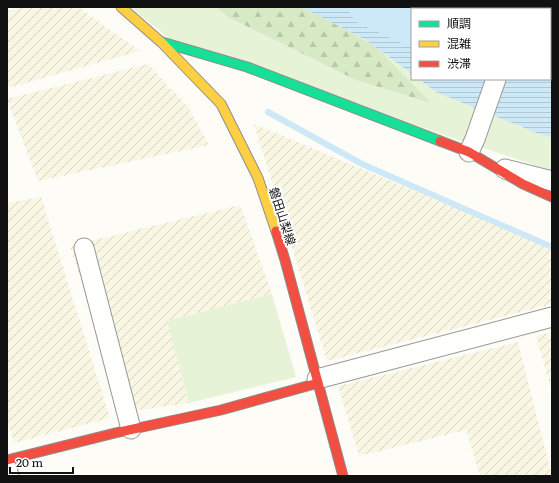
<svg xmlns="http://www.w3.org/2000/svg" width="559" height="483" font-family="Literata,'Noto Sans JP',serif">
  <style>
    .farmland { fill: url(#farmland-furrows) }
    .grass { fill: #e7f3d7; fill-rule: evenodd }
    .forest { fill: url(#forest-firs) }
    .water { fill: url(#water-rules) }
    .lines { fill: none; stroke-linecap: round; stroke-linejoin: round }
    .stream { stroke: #cde8f7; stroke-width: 6 }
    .river { stroke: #cde8f7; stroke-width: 38 }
    .street-casing { stroke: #979795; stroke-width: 21 }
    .fast-casing { stroke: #8e8d8b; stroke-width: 11 }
    .slow-casing { stroke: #8e8d8b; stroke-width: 11 }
    .jam-casing { stroke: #8e8d8b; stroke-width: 11 }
    .street { stroke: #fffffe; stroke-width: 19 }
    .fast { stroke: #16e098; stroke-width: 9 }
    .slow { stroke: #ffcf43; stroke-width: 9 }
    .jam { stroke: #f24e42; stroke-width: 9 }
    .labels { text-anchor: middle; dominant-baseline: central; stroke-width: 4; stroke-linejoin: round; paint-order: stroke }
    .street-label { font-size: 12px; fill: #111; stroke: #fff }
  </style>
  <defs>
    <pattern id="farmland-furrows" width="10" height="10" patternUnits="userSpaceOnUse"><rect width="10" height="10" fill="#f9f7e4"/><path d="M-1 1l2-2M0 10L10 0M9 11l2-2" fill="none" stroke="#d4d3c3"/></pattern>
    <pattern id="forest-firs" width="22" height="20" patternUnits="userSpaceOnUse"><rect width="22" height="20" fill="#d8eac5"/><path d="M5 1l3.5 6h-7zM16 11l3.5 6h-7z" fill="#b8c8a8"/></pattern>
    <pattern id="water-rules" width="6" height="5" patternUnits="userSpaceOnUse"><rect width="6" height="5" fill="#cde8f7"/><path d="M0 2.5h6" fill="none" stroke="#afc6d3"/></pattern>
  </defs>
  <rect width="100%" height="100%" fill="#fdfcf7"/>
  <g class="farmland">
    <path d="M27,7H78L140,51L7,88V11Z"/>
    <path d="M148,64L188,107L209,145L38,181L7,99Z"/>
    <path d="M254,124L552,248V304L327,361Z"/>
    <path d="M41,197L110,418L14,443L7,419V203Z"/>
    <path d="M240,205L272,294L168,321L189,403L124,412L70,246Z"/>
    <path d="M552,332V393L536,336Z"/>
    <path d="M518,342L552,476H480L466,430L359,456L338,386Z"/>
  </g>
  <g class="grass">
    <path d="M130,7H552V171L180,47ZM412,9H550V79H412Z"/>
    <path d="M272,294L296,377L189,403L167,321Z"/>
  </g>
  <path class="forest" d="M216,7H304L375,46L431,103L356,80L228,17Z"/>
  <g class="water">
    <path d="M302,7H368L400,22L412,24V74L366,40Z"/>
    <path d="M550,57L552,58V137L539,134L436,92L419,79H550Z"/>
  </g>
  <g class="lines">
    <path class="stream" d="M268,112L362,164L552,247"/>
    <path class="river" d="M368,7L412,27"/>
    <g class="street-casing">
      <g id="street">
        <path d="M521,9L522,7"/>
        <path d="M469,152L475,139L496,79"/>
        <path d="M505,169L552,181"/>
        <path d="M84,248L131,429"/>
        <path d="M317,379L552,317"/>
        <path d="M7,468L9,476"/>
      </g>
    </g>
    <g class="fast-casing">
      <path id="fast" d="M162,42L247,67L440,141"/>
    </g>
    <g class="slow-casing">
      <path id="slow" d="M121,7L161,42L221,104L258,178L276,231"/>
    </g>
    <g class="jam-casing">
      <g id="jam">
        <path d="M440,141L469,152L523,184L552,197"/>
        <path d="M276,231L285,260L343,476"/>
        <path d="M7,460L115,433L221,410L318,383"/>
      </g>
    </g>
    <use href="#street" class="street"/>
    <use href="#fast" class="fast"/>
    <use href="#slow" class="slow"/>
    <use href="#jam" class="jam"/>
  </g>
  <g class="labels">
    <g class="street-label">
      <text transform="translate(283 216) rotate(72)">磐田山梨線</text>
    </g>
  </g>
  <rect width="559" height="483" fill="none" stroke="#111111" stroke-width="16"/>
  <rect x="411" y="8" width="140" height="72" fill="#ffffff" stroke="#a0a0a0"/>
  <rect x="419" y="21" width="20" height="6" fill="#16e098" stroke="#a0a0a0"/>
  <text x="447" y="28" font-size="12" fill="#111111">順調</text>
  <rect x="419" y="41" width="20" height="6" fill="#ffcf43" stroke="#a0a0a0"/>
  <text x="447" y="48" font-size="12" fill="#111111">混雑</text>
  <rect x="419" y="61" width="20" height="6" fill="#f24e42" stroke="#a0a0a0"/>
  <text x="447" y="68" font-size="12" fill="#111111">渋滞</text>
  <path d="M10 467v6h63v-6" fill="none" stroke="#111111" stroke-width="2"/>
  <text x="16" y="467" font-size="12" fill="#111111" stroke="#ffffff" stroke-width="3" paint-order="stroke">20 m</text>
</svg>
